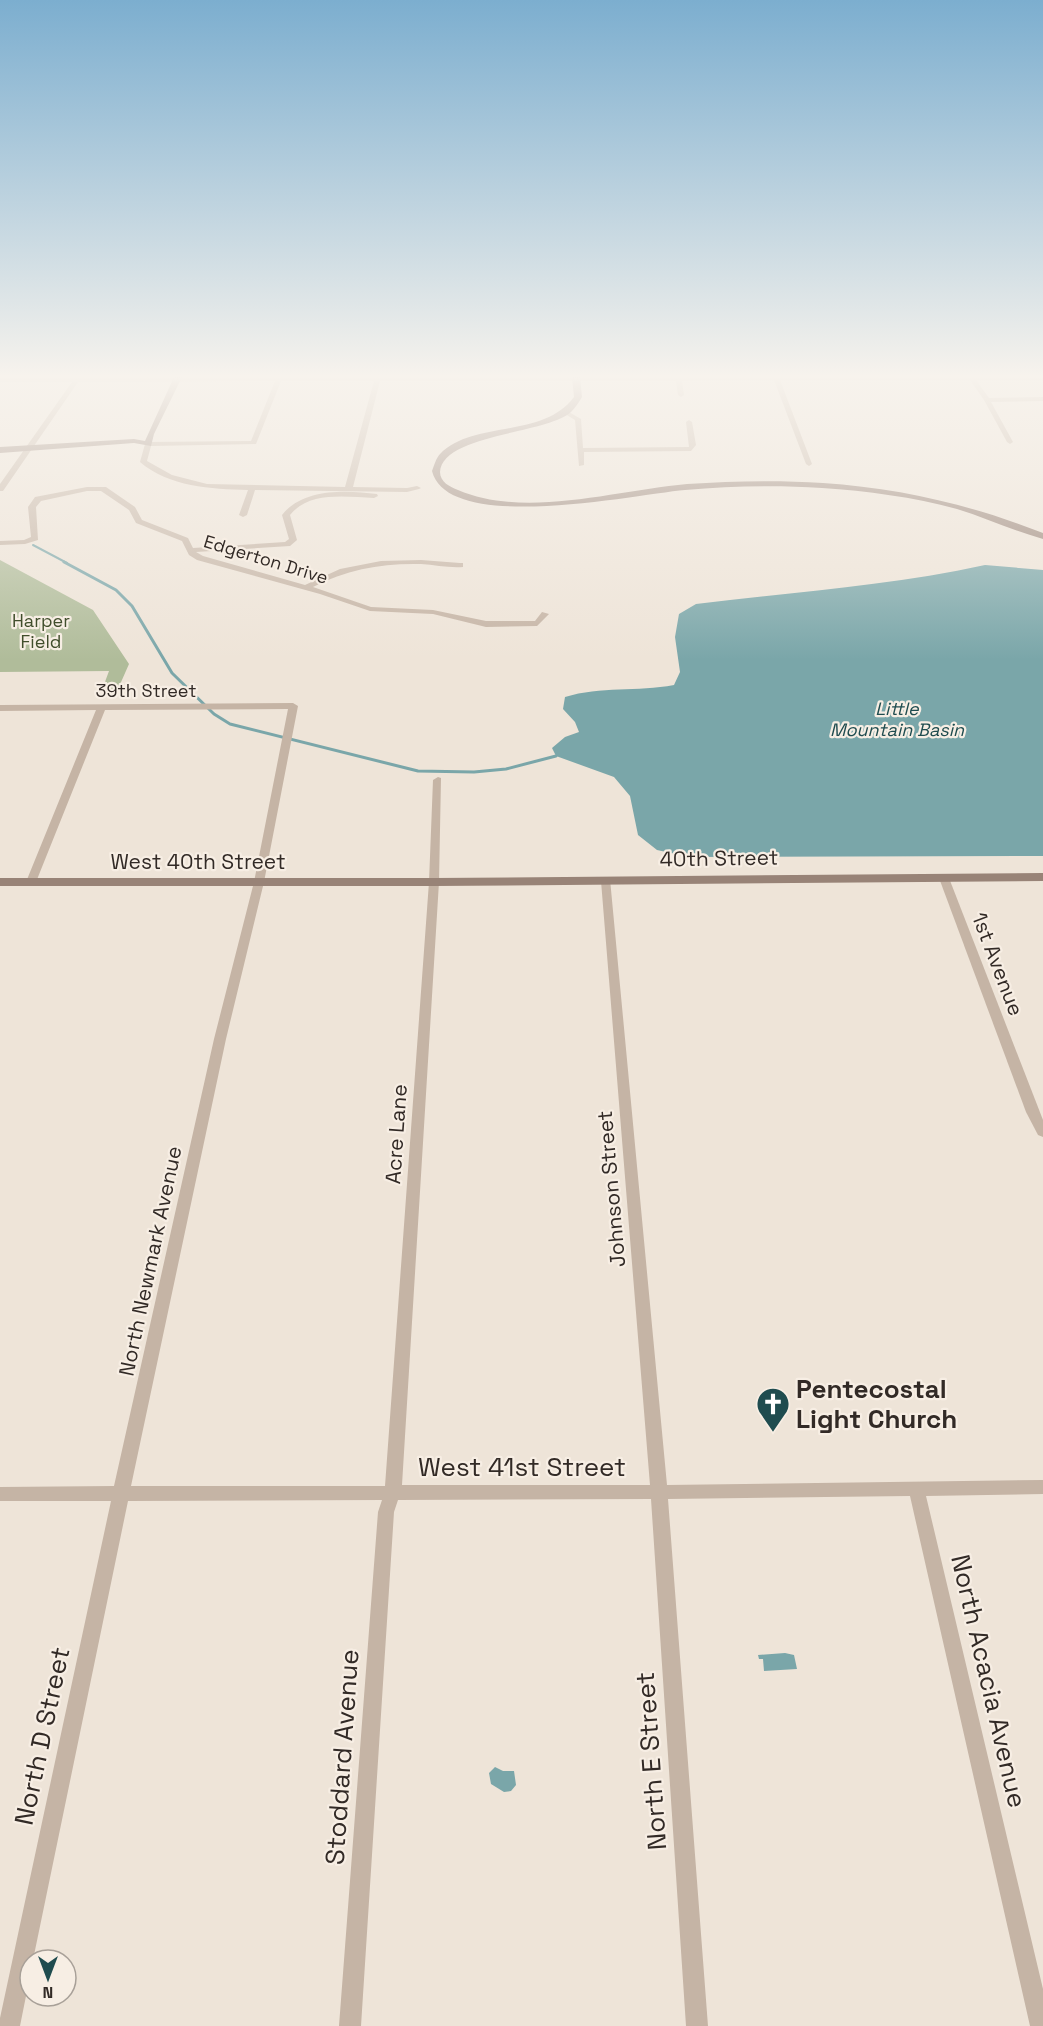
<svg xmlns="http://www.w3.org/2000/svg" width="1043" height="2026" font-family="'Space Grotesk',sans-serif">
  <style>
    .green { fill: #b0bc9a }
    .water { fill: #7aa6a9 }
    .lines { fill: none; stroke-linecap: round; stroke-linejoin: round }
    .stream-far1 { stroke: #7aa6a9; stroke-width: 2 }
    .stream { stroke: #7aa6a9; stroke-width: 3 }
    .street { fill: #c5b4a5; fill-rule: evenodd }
    .secondary { fill: #988377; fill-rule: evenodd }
    .labels { text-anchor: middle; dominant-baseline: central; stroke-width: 4.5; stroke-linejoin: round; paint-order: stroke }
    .far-street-label { font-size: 18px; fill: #322a26; stroke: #f7eee4 }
    .far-park-label { font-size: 18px; fill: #414e2c; stroke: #f7eee4 }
    .far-water-label { font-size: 18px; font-style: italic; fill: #1f4c4f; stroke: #f7eee4 }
    .street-label { font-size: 21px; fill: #322a26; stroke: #f7eee4 }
    .near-poi-label { font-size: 26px; font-weight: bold; fill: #322a26; stroke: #f7eee4; text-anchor: start }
    .near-street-label { font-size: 26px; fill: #322a26; stroke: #f7eee4 }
  </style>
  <rect width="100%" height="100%" fill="#eee4d8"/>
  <path class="green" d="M0,560L93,610L129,664L118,689L102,690L109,671L0,672Z"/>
  <g class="water">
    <path d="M985,565L1043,570V856L689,857L657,850L638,835L630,796L614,777L556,756L552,748L565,737L579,732L575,722L563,709L565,697C601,686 637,692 674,685L680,672L675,637L679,614L696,604C793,592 889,586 985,565Z"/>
    <path d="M785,1653L794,1655L797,1669L764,1671L763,1659H759L758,1655Z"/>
    <path d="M495,1767L503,1771H514L516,1785L511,1791L504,1792L491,1784L489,1773Z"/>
  </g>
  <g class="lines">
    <path class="stream-far1" d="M33,545L67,563"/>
    <path class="stream" d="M64,562L116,590L132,606L172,673L214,714L230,724L418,771L474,772L506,769L556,756"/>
    <g class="street">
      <path d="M75,377H1043V380H976L989,398L1043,397V401L991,402L1013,442L1010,444L1007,442L984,400L970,380H780L812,464L809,466L806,464L774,380L682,381L684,395L681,397L678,395L676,381H380L353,487L407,488L417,486L421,488L419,489L407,492L255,490L247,515L243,517L239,515L248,490C211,489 169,487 140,462L145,444L148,442L251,441L275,381L78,382L3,491H0V484L72,382H0V378ZM281,381H374L345,487L207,484L172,475L147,461L151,446L256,444Z"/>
      <path d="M567,411L581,419L583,448L689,447L686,422L689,420L692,422L696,445L691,451L584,452V465L579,466L575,420L565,414V412Z"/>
      <path d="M87,487H106L135,507L142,520L188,538L193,548L285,542L289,539L282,515C303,488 346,490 377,494L378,496L374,498C346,497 309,491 290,515L297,540L290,546L196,552L203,556L305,585L340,569L381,561L421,560L460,563H463V567C449,568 435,565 421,564C383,563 347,569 313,587L371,607L433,610L486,621H535L542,612L549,614L537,626L486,627L433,614L370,611L320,594L197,560L189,555L182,541L136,523L129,510L101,491H87L41,501L36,507L38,540L25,544L0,545V541L24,540L31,537L28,507L35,497Z"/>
      <path d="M293,703L298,706L264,882L226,1039L131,1486H385L429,882L433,780L438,777L441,778L439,882L402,1485H650L601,881L602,879H610L667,1485L1043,1480V1494L926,1496L1043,1989V2026H1030L910,1496L668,1499L708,2026H686L651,1499L398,1500L394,1512L361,2026H339L378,1512L382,1500L128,1501L33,1960H30V1976L20,2026H0V2018L111,1501H0V1487L114,1486L214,1039L254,882L288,709L105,710L36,882L31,885L26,882L96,710L0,711V705Z"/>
      <path d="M944,875L949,878L1043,1120V1137L1038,1135L1026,1112L939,878Z"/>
    </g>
    <g class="secondary">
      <path d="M174,377H182L154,434L151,446L134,443L0,453V447L134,439L145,441Z"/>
      <path d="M572,377H580L582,397C579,402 575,408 571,412C547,434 442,434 440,472C440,482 450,487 458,490C525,519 617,490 687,484C732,481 778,480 823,483C899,488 972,505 1043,533V539C1014,531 986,518 957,509C913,497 867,491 822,488C777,485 731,486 685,490C637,494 448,535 432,471C434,466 436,458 440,454C473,420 543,439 574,397Z"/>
      <path d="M1043,873V881L434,886H0V878H434Z"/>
    </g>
  </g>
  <linearGradient id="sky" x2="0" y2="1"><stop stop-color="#7caecf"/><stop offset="0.57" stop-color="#f7f3ed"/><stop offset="1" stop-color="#f7f3ed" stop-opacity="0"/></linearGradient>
  <rect width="1043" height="660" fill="url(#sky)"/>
  <defs>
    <g id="church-pin" transform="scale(1.725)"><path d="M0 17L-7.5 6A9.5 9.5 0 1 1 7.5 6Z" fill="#1f4c4f" stroke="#f7eee4"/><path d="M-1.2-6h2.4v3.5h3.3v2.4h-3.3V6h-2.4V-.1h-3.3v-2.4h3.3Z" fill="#fff"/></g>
  </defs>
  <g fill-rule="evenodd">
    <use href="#church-pin" x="773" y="1404"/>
  </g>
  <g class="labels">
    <g class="far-street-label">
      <text transform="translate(266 559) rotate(17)">Edgerton Drive</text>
      <text x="146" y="690">39th Street</text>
    </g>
    <g class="far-park-label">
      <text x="41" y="620">Harper<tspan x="41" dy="21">Field</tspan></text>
    </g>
    <g class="far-water-label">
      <text x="897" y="708">Little<tspan x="897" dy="21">Mountain Basin</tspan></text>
    </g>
    <g class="street-label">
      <text transform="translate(719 858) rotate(-1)">40th Street</text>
      <text x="198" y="861">West 40th Street</text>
      <text transform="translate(998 964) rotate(69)">1st Avenue</text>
      <text transform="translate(396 1134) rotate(-86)">Acre Lane</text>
      <text transform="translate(611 1189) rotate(-95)">Johnson Street</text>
      <text transform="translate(150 1261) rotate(-78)">North Newmark Avenue</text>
    </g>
    <g class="near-poi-label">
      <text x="796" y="1389">Pentecostal<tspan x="796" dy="30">Light Church</tspan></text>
    </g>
    <g class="near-street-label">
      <text x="522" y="1467">West 41st Street</text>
      <text transform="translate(989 1681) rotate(77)">North Acacia Avenue</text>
      <text transform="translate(42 1736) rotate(-78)">North D Street</text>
      <text transform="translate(342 1757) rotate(-86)">Stoddard Avenue</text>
      <text transform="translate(651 1761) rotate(-94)">North E Street</text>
    </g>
  </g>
  <g transform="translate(48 1978) rotate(180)"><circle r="28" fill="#f7eee4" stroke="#a8a098" stroke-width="1.5"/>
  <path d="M0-4.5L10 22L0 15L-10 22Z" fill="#1f4c4f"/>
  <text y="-9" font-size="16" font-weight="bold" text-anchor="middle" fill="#322a26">N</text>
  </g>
</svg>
